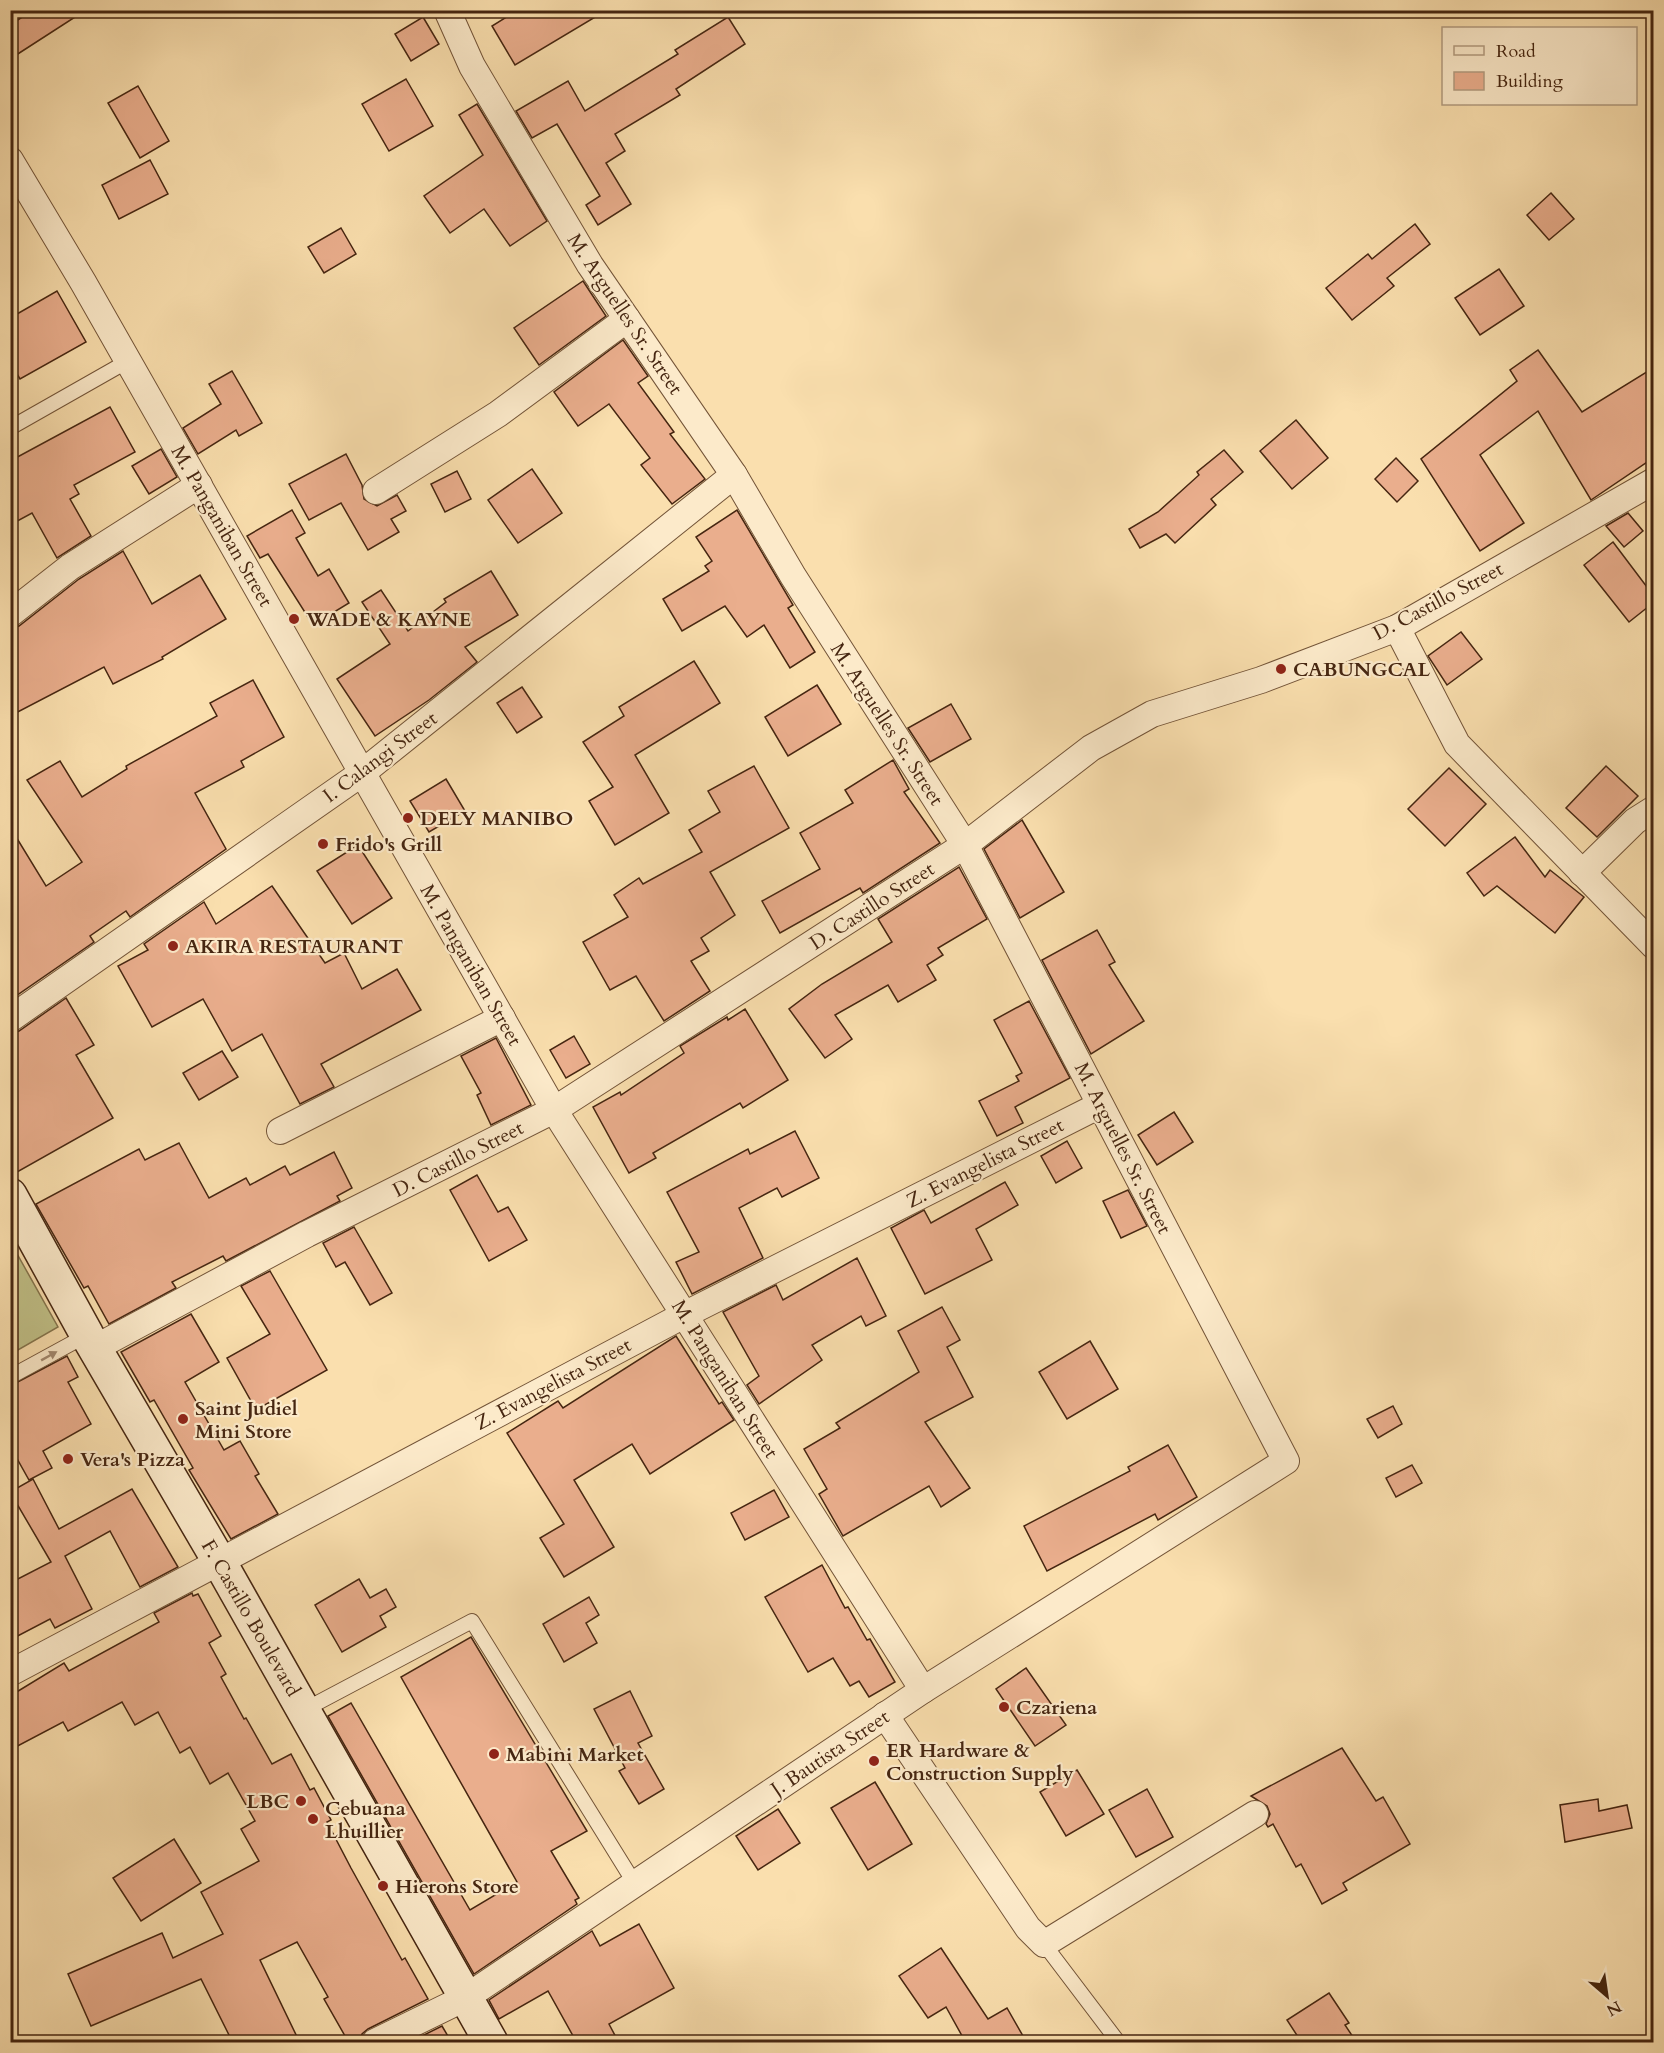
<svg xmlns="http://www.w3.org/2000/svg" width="1664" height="2053" font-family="Cardo,serif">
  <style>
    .green { fill: #c1c188; stroke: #84744c; stroke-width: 1.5 }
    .building { fill: #eaae8d; stroke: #462611; stroke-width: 1.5 }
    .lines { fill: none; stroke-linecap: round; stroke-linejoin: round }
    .lane-casing { stroke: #735438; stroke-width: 16 }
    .street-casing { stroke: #735438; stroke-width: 28 }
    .secondary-casing { stroke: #462611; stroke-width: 36 }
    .lane { stroke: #fceaca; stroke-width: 14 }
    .street { stroke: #fceaca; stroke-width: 26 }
    .secondary { stroke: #fceaca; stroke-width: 33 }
    .oneway { fill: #a1886e }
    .poi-dot { fill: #8f2418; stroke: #fceaca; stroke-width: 2 }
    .labels { text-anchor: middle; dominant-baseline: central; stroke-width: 4.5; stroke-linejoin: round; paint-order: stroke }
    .street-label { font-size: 20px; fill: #462611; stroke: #fceaca }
    .poi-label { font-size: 20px; font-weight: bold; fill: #462611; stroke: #fceaca; text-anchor: start }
  </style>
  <rect width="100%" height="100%" fill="#fadfae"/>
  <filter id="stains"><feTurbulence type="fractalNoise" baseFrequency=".00333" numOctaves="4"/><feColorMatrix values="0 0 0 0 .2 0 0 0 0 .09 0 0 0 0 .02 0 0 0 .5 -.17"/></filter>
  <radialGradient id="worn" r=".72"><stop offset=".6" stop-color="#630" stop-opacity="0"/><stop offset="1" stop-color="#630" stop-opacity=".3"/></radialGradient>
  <path class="green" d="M11,1243L58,1327L11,1354H10Z"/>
  <g class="building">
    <path d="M33,10H86L10,59V25Z"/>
    <path d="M518,10H607L515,65L492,26Z"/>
    <path d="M423,17L439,44L411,61L395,34Z"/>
    <path d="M728,17L745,44L676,89L680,95L615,134L625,151L606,163L631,204L598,225L586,205L600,196L557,124L532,138L516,111L568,81L585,111L678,54L675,50Z"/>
    <path d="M406,79L433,126L389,151L362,104Z"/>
    <path d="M138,86L169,141L140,158L108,103Z"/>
    <path d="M477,104L547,221L510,246L484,209L450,233L424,196L483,155L459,115Z"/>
    <path d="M150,160L168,194L119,219L102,185Z"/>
    <path d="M1551,193L1574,219L1549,240L1527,215Z"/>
    <path d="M1415,224L1430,244L1387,278L1394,286L1352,320L1326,288L1368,254L1372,259Z"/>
    <path d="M341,228L356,254L324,273L308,247Z"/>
    <path d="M1499,269L1524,306L1480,335L1455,298Z"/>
    <path d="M583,281L606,316L539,365L514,328Z"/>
    <path d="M57,291L86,342L20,379L10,362V318Z"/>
    <path d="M623,340L648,376L638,383L674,432L670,434L705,479L672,504L641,465L650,458L609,404L578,426L554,392Z"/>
    <path d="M1538,350L1582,412L1653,368V458L1591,500L1538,411L1480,455L1524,523L1480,551L1421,459L1517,381L1510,370Z"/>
    <path d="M232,371L262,423L239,436L236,430L198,454L183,428L221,404L209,384Z"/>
    <path d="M110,407L135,452L74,485L79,494L70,499L91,536L57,558L32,513L10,525V461Z"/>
    <path d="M1296,420L1328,458L1292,489L1260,451Z"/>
    <path d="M161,449L177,477L149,494L132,466Z"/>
    <path d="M1224,450L1243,472L1211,499L1216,505L1175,543L1166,534L1140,548L1129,529L1158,512L1199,475L1197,472Z"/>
    <path d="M346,454L362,485L364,499L377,506L397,495L406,511L391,519L399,532L368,550L341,503L309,520L289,484Z"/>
    <path d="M1396,458L1418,481L1397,502L1375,479Z"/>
    <path d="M532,469L562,513L518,543L488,500Z"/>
    <path d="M457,471L471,499L445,512L431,484Z"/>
    <path d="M292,510L305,533L296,538L318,576L329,569L349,603L313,625L268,554L260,558L247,536Z"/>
    <path d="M737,510L793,605L788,608L815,652L790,668L764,625L747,637L725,606L682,631L663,599L709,571L705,566L712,561L696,537Z"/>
    <path d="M1628,513L1643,531L1624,547L1606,526Z"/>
    <path d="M1613,542L1653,595V603L1629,622L1584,565Z"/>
    <path d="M123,551L152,604L200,575L226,619L162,657L163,659L113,684L104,667L10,716V629L19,626L79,579Z"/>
    <path d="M491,571L518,615L465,647L477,662L429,700L375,736L337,679L390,644L362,602L381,590L408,631L446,602L444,599Z"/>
    <path d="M1461,632L1482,659L1447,685L1428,656Z"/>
    <path d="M694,661L720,703L635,755L669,813L615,845L589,801L613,787L583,742L624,716L619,707Z"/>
    <path d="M253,680L284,737L241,761L244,767L195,793L226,849L130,917L126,911L90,936L94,942L10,1000V827L46,886L82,862L27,780L60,761L82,797L127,769L126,766L217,716L210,703Z"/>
    <path d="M817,685L841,724L788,756L765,717Z"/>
    <path d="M522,687L542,717L517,733L497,703Z"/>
    <path d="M951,704L971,739L930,762L908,728Z"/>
    <path d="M893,760L909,789L904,792L940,843L863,893L860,888L780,933L762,901L820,869L800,833L853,803L845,790Z"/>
    <path d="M754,766L789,828L710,872L735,915L701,938L709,951L691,961L710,991L664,1021L636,976L610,990L583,942L628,917L614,895L639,878L643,884L702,852L689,830L720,812L708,791Z"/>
    <path d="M1606,766L1638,796L1597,837L1566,808Z"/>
    <path d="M1449,768L1486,804L1445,846L1408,809Z"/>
    <path d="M446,779L465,811L429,832L410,801Z"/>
    <path d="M1022,820L1064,892L1020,918L984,849Z"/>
    <path d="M1515,837L1545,877L1550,870L1584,897L1555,933L1497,886L1484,896L1467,873Z"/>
    <path d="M358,845L392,898L352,924L317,871Z"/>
    <path d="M959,867L987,919L938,948L943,955L927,965L936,980L898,1002L888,985L835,1015L852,1039L825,1058L789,1009L822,984L892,942L878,919Z"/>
    <path d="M272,886L325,963L344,953L362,989L397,969L421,1010L321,1064L334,1087L300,1104L262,1034L232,1051L203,999L152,1027L118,966L148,950L144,944L204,902L216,924Z"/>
    <path d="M1097,930L1115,962L1109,965L1144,1021L1091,1054L1042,960Z"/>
    <path d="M66,998L94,1045L76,1055L113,1118L10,1176V1034L19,1031Z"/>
    <path d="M1029,1001L1070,1078L1015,1107L1023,1123L997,1136L979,1101L1019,1081L1016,1076L1022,1073L994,1020Z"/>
    <path d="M745,1009L788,1080L743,1108L740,1103L653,1153L656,1158L629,1173L593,1107L620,1092L621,1095L684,1053L680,1046L727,1017L728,1020Z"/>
    <path d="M574,1036L590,1064L566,1078L550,1050Z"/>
    <path d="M496,1038L531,1105L491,1125L477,1095L481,1093L461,1056Z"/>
    <path d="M222,1051L238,1077L199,1100L183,1073Z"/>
    <path d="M1174,1112L1193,1142L1157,1165L1138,1135Z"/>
    <path d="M795,1131L819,1178L782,1197L777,1188L739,1208L763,1258L692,1294L676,1262L699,1252L667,1192L748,1149L750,1154Z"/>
    <path d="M1067,1141L1082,1168L1056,1183L1041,1156Z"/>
    <path d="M179,1143L209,1198L246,1178L250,1185L285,1166L290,1175L334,1152L352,1188L337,1196L340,1201L226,1261L223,1256L172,1282L176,1288L109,1324L88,1286L84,1288L36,1204L139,1149L145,1160Z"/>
    <path d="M477,1175L498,1212L508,1207L527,1240L489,1261L450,1190Z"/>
    <path d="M1005,1182L1018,1205L976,1229L992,1260L925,1294L891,1228L924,1210L931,1223Z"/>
    <path d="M1128,1190L1147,1226L1121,1238L1103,1201Z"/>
    <path d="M354,1227L392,1293L370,1305L345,1262L336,1267L323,1243Z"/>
    <path d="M857,1258L886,1316L866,1326L861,1316L812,1345L822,1360L759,1404L747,1385L759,1376L723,1312L776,1285L783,1300Z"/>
    <path d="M270,1271L327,1370L256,1410L227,1358L270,1334L241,1286Z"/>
    <path d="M942,1307L960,1340L947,1347L973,1397L925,1422L970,1488L941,1507L929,1486L843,1536L819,1494L827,1489L804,1449L840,1428L836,1423L919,1372L898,1331Z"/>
    <path d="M191,1314L219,1362L185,1382L224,1450L240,1441L259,1474L255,1476L278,1514L231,1539L189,1470L193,1468L154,1400L150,1402L121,1352Z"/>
    <path d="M676,1336L719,1404L722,1402L734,1420L650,1474L632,1444L574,1480L614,1547L564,1577L540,1538L564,1524L507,1433L558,1401L563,1408Z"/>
    <path d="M1090,1341L1118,1389L1067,1419L1039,1372Z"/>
    <path d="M67,1356L78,1377L68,1382L91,1424L43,1451L52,1468L29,1480L10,1446V1386Z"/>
    <path d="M1393,1406L1402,1424L1378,1438L1367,1419Z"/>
    <path d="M1168,1445L1197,1497L1158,1520L1155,1514L1047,1571L1024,1526L1130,1471L1128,1467Z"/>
    <path d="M1412,1465L1422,1483L1396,1497L1386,1478Z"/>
    <path d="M33,1479L59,1529L132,1489L178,1567L140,1587L110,1531L65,1556L92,1609L55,1628L50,1619L10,1640V1583L51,1562L10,1492Z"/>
    <path d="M774,1490L789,1517L745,1540L731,1513Z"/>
    <path d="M822,1565L845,1608L848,1607L867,1640L870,1639L895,1682L869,1697L859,1681L850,1686L833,1658L808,1672L765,1597Z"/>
    <path d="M359,1579L370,1598L386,1589L396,1607L380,1616L386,1627L342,1652L315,1605Z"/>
    <path d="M192,1593L193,1596L198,1594L221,1636L209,1643L226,1674L221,1677L244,1719L246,1718L272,1764L291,1754L310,1790L314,1788L331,1820L327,1822L351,1868L402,1960L405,1958L428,1999L368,2029L362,2034L360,2043H349L324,1999L328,1997L297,1942L260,1960L300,2043H233L201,1979L91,2026L68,1974L162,1933L173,1958L223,1934L201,1892L259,1861L241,1829L255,1821L228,1773L210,1784L190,1747L180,1753L158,1712L135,1725L122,1702L68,1731L63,1722L10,1750V1696L64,1663L69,1671L159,1622L154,1613Z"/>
    <path d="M589,1597L599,1615L586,1623L597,1643L564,1662L543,1624Z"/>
    <path d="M471,1637L587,1831L551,1851L579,1898L575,1900L577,1904L474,1974L328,1716L351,1703L470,1910L517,1882L401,1677Z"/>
    <path d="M1026,1668L1066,1725L1035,1746L996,1689Z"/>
    <path d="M630,1691L652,1736L638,1743L664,1789L639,1804L619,1771L625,1768L594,1709Z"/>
    <path d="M1342,1748L1376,1801L1383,1797L1410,1844L1343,1883L1347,1890L1322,1904L1301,1864L1296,1867L1273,1824L1268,1827L1266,1824L1270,1814L1267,1806L1251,1796Z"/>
    <path d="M1077,1770L1104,1814L1066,1836L1040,1792Z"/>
    <path d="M875,1782L912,1844L868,1870L831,1808Z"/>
    <path d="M1147,1789L1173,1837L1136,1857L1109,1810Z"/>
    <path d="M1598,1799L1599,1811L1627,1805L1632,1828L1565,1842L1560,1805Z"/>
    <path d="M778,1809L800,1843L758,1870L736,1836Z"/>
    <path d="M174,1839L201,1883L141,1921L113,1878Z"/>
    <path d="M639,1924L674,1988L609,2024L619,2043H577L548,1991L499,2019L489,2000L592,1931L600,1946Z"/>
    <path d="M941,1948L988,2019L1007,2008L1027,2043H966L946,2007L928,2018L899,1976Z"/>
    <path d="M1329,1993L1349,2023L1345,2025L1357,2043H1302L1287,2020Z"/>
    <path d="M442,2026L452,2043H408Z"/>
  </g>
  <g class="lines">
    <g class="lane-casing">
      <g id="lane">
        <path d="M10,428L128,361"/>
        <path d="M10,1377L87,1335"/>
        <path d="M304,1710L472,1621L635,1884"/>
        <path d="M1044,1944L1116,2039"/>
      </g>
    </g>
    <g class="street-casing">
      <g id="street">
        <path d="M10,160L83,282L554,1110L923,1690"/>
        <path d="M376,491L498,414L627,319"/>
        <path d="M10,614L70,567L199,485"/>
        <path d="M1397,628L1457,744L1654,946"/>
        <path d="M1582,873L1635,821L1654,809"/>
        <path d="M10,1019L362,773L734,475"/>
        <path d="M280,1131L502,1018"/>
        <path d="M95,1348L307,1234L554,1110L965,845L1091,748L1152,714L1261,680L1397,628L1654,481"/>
        <path d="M10,1673L684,1315L1100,1105"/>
        <path d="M885,1715L1028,1928L1044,1944L1255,1814"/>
        <path d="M375,2042L465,1998L923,1690L1286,1461L965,845L793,576L734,475L590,265L472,66L447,10"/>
      </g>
    </g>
    <g class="secondary-casing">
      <path id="secondary" d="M10,1195L87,1335L219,1561L491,2042"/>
    </g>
    <use href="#lane" class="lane"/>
    <use href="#street" class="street"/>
    <use href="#secondary" class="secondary"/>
  </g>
  <defs><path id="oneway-solid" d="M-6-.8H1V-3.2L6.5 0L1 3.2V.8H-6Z" transform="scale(1.5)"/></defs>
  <use class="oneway" href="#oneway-solid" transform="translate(49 1356) rotate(-29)"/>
  <g class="poi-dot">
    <circle cx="294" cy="619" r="6"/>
    <circle cx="1281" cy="669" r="6"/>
    <circle cx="408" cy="818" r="6"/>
    <circle cx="323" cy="844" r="6"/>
    <circle cx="173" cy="946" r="6"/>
    <circle cx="183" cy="1419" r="6"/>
    <circle cx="68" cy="1459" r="6"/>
    <circle cx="1004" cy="1707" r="6"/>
    <circle cx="494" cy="1754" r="6"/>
    <circle cx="874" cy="1761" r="6"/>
    <circle cx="301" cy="1801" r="6"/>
    <circle cx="313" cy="1819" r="6"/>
    <circle cx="383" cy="1886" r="6"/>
  </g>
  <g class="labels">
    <g class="street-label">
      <text transform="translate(625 314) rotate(56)">M. Arguelles Sr. Street</text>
      <text transform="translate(222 526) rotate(60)">M. Panganiban Street</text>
      <text transform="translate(1438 601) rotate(-28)">D. Castillo Street</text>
      <text transform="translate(887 724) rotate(57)">M. Arguelles Sr. Street</text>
      <text transform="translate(380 757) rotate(-37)">I. Calangi Street</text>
      <text transform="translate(872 906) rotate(-33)">D. Castillo Street</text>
      <text transform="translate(471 965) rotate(60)">M. Panganiban Street</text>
      <text transform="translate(1123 1148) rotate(63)">M. Arguelles Sr. Street</text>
      <text transform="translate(458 1159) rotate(-27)">D. Castillo Street</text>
      <text transform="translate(985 1163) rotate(-27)">Z. Evangelista Street</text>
      <text transform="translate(725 1379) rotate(58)">M. Panganiban Street</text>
      <text transform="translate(553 1384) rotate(-28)">Z. Evangelista Street</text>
      <text transform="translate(251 1618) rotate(60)">F. Castillo Boulevard</text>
      <text transform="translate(830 1753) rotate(-34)">J. Bautista Street</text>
    </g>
    <g class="poi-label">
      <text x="306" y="619">WADE &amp; KAYNE</text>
      <text x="1293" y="669">CABUNGCAL</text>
      <text x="420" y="818">DELY MANIBO</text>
      <text x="335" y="844">Frido's Grill</text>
      <text x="185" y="946">AKIRA RESTAURANT</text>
      <text x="195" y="1408">Saint Judiel<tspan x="195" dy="23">Mini Store</tspan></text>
      <text x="80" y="1459">Vera's Pizza</text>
      <text x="1016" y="1707">Czariena</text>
      <text x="886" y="1750">ER Hardware &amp;<tspan x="886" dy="23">Construction Supply</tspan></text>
      <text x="506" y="1754">Mabini Market</text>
      <text x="289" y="1801" text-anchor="end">LBC</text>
      <text x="325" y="1808">Cebuana<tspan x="325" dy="23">Lhuillier</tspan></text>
      <text x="395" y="1886">Hierons Store</text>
    </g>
  </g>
  <rect width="1664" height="2053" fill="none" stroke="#fadfae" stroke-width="36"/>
  <rect x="12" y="12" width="1640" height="2029" fill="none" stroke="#462611" stroke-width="3"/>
  <rect x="18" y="18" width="1628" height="2017" fill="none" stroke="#462611" stroke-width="1.5"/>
  <rect x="1442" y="27" width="195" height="78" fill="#fceaca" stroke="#b39c80" stroke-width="1.5"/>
  <rect x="1454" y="46" width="30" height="9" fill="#fceaca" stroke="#b39c80" stroke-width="1.5"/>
  <text x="1496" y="57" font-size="18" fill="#462611">Road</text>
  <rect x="1454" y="72" width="30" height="18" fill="#eaae8d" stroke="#b39c80" stroke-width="1.5"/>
  <text x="1496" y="87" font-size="18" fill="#462611">Building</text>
  <g transform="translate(1607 1996) rotate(151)" stroke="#fceaca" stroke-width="4.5" paint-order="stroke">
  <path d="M0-4.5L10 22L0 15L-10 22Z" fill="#462611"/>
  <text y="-9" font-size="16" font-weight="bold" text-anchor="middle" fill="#462611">N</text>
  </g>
  <rect width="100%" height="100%" filter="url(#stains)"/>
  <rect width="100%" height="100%" fill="url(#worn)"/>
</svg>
